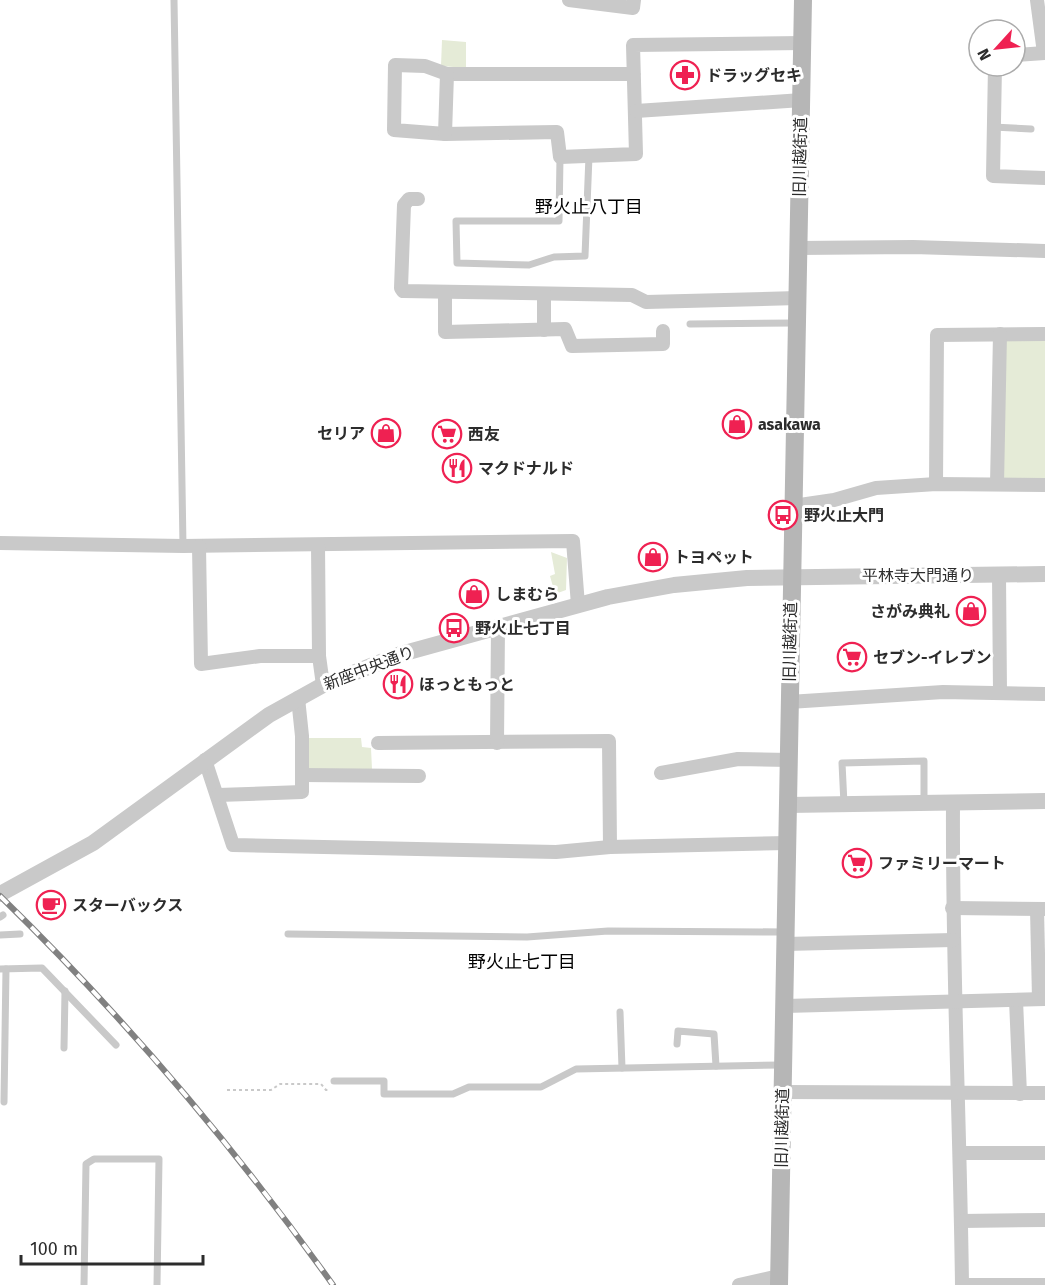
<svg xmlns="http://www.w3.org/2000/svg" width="1045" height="1285" font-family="'Fira Sans','Noto Sans JP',sans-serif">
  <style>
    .green { fill: #e5ebd7 }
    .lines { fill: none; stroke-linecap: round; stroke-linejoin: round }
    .path { stroke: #c9c9c9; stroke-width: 2; stroke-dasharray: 3 3; stroke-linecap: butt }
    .service { stroke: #c9c9c9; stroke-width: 7 }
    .minor { stroke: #c9c9c9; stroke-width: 14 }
    .tertiary { stroke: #c9c9c9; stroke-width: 16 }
    .secondary { stroke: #b6b6b6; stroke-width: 18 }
    .rail-casing { stroke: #818181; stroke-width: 6 }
    .rail { stroke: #fff; stroke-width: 4; stroke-dasharray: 11; stroke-linecap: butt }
    .labels { text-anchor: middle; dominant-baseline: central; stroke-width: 6; stroke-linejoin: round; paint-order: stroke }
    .poi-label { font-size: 16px; font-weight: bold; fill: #2c2c2c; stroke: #fff; text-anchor: start }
    .street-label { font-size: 16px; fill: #2c2c2c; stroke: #fff }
    .neighbourhood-label { font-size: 18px; fill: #000; stroke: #fff }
  </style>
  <rect width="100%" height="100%" fill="#fff"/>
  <g class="green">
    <path d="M442,40L466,42V68L441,66Z"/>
    <path d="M1000,334H1045V485L997,484Z"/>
    <path d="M551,552L567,558L566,590L555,594L550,576L555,574Z"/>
    <path d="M308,738H361L362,747L371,748L372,769L309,770Z"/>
  </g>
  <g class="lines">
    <path class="path" d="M227,1090H271L280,1084H321L326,1090H330"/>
    <g class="service">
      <path d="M174,0L183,546"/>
      <path d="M993,127L1031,129"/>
      <path d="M560,157L559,221H456L457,263L529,265L554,257L585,256L589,156"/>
      <path d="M690,324L795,323"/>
      <path d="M844,804L842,763L924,761V802"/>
      <path d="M0,917L3,915"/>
      <path d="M288,934L527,937L608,931L784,932"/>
      <path d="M0,935L20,934"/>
      <path d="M0,969L42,968L116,1045"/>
      <path d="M620,1012L622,1068"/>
      <path d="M677,1044L678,1031L714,1034L716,1066"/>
      <path d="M64,1048L65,991"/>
      <path d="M334,1081H384V1094H453L469,1087H541L576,1069L781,1065"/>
      <path d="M4,1102L6,969"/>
      <path d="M84,1285L86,1164L94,1159H159L157,1285"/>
    </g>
    <g class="minor">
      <path d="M569,0L633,8L634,0"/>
      <path d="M1037,0L1044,53"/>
      <path d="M1015,55L1045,53"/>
      <path d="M995,66L993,176L1045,178"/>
      <path d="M634,74H447L425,66L395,65L394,130L445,134L557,132L560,157L636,154L633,45L803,43"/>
      <path d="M636,111L802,100"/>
      <path d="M445,134L447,74"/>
      <path d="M418,199H409L404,205L401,288L403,291L632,295L646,302L798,298"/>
      <path d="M798,248L913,247L1045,251"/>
      <path d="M445,292V332L565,329L572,346L663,344V331"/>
      <path d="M544,330V294"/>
      <path d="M936,484L937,335L1045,334"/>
      <path d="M997,484L1000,334"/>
      <path d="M793,506L834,500L876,488L936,484L1045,485"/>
      <path d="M0,543L183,546L573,541L578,605"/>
      <path d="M318,545L319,656L323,685"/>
      <path d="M199,546L201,664L260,656H319"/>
      <path d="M999,575L1000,693"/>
      <path d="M789,702L943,692L1045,694"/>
      <path d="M378,743L609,741L610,847"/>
      <path d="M497,743L498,626"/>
      <path d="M205,760L233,845L556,852L610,847L788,843"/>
      <path d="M661,773L738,759L789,760"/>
      <path d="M302,775L419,776"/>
      <path d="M218,795L302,792V736L298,698"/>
      <path d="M953,802C952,963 960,1124 962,1285"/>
      <path d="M952,908L1045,909"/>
      <path d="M1037,909L1039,999"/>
      <path d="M785,944L953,940"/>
      <path d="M1016,1000L1020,1094"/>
      <path d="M785,1006L1045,999"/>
      <path d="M783,1092L1045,1093"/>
      <path d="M960,1153H1045"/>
      <path d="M961,1221L1045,1220"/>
      <path d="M739,1285L779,1276"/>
      <path d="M962,1285H1045"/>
    </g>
    <g class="tertiary">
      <path d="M788,805L1045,801"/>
      <path d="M0,894L93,843L269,715L323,685L401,654L608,597L674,585L747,578L1045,574"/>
    </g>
    <path class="secondary" d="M779,1285L803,0"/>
    <g class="rail-casing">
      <path id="rail" d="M0,896C122,1015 234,1146 333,1285"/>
    </g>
    <use href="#rail" class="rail"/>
  </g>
  <defs>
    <g id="pharmacy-ring" transform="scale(1.5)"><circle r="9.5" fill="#fff" stroke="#ef2152" stroke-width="1.5"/><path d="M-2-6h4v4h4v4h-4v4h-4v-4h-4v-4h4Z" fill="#ef2152"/></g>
    <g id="shop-ring" transform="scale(1.5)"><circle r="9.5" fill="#fff" stroke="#ef2152" stroke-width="1.5"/><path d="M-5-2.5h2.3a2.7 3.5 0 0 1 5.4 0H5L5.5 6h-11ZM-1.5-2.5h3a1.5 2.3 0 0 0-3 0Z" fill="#ef2152"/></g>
    <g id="supermarket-ring" transform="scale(1.5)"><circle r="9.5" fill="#fff" stroke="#ef2152" stroke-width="1.5"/><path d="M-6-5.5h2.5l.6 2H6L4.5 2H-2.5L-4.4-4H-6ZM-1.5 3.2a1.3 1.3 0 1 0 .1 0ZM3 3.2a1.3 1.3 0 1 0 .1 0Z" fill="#ef2152"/></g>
    <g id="restaurant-ring" transform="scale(1.5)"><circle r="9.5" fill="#fff" stroke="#ef2152" stroke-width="1.5"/><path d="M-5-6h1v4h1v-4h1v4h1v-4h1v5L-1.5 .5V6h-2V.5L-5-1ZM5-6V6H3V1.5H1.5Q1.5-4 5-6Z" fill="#ef2152"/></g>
    <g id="bus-ring" transform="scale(1.5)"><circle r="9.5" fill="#fff" stroke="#ef2152" stroke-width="1.5"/><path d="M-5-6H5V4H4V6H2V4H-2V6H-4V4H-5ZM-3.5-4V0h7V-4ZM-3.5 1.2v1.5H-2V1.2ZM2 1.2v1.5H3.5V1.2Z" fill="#ef2152"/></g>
    <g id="cafe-ring" transform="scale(1.5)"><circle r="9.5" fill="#fff" stroke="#ef2152" stroke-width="1.5"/><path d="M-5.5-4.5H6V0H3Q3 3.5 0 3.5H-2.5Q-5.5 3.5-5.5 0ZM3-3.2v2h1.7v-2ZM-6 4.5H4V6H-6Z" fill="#ef2152"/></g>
  </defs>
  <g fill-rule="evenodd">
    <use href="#pharmacy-ring" x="685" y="75"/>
    <use href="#shop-ring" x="737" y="424"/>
    <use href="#shop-ring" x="386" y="433"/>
    <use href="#supermarket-ring" x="447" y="434"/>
    <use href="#restaurant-ring" x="457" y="468"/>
    <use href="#bus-ring" x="783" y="515"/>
    <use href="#shop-ring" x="653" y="557"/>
    <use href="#shop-ring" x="474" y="594"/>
    <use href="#shop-ring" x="971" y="611"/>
    <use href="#bus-ring" x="454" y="628"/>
    <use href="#supermarket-ring" x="852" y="657"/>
    <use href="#restaurant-ring" x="398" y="684"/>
    <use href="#supermarket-ring" x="857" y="863"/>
    <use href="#cafe-ring" x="51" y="905"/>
  </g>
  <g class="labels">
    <g class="poi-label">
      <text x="706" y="75">ドラッグセキ</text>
      <text x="758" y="424">asakawa</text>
      <text x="365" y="433" text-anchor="end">セリア</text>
      <text x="468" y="434">西友</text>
      <text x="478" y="468">マクドナルド</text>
      <text x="804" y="515">野火止大門</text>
      <text x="674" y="557">トヨペット</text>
      <text x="495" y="594">しまむら</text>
      <text x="950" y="611" text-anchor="end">さがみ典礼</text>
      <text x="475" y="628">野火止七丁目</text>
      <text x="873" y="657">セブン-イレブン</text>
      <text x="419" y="684">ほっともっと</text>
      <text x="878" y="863">ファミリーマート</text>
      <text x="72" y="905">スターバックス</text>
    </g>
    <g class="street-label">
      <text transform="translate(800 157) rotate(-89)">旧川越街道</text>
      <text x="918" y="575">平林寺大門通り</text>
      <text transform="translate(790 642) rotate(-89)">旧川越街道</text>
      <text transform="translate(369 668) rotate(-21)">新座中央通り</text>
      <text transform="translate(782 1128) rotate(-89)">旧川越街道</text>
    </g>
    <g class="neighbourhood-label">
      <text x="589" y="207">野火止八丁目</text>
      <text x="522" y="962">野火止七丁目</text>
    </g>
  </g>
  <g transform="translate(997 48) rotate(243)"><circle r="28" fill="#ffffff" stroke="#ababab" stroke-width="1.5"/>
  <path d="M0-4.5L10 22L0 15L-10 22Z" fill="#ef2152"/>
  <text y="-9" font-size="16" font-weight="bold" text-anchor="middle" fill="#2c2c2c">N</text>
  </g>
  <path d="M21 1255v9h182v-9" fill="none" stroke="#2c2c2c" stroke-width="3"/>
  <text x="30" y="1255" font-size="18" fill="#2c2c2c" stroke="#ffffff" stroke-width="4.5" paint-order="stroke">100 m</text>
</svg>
